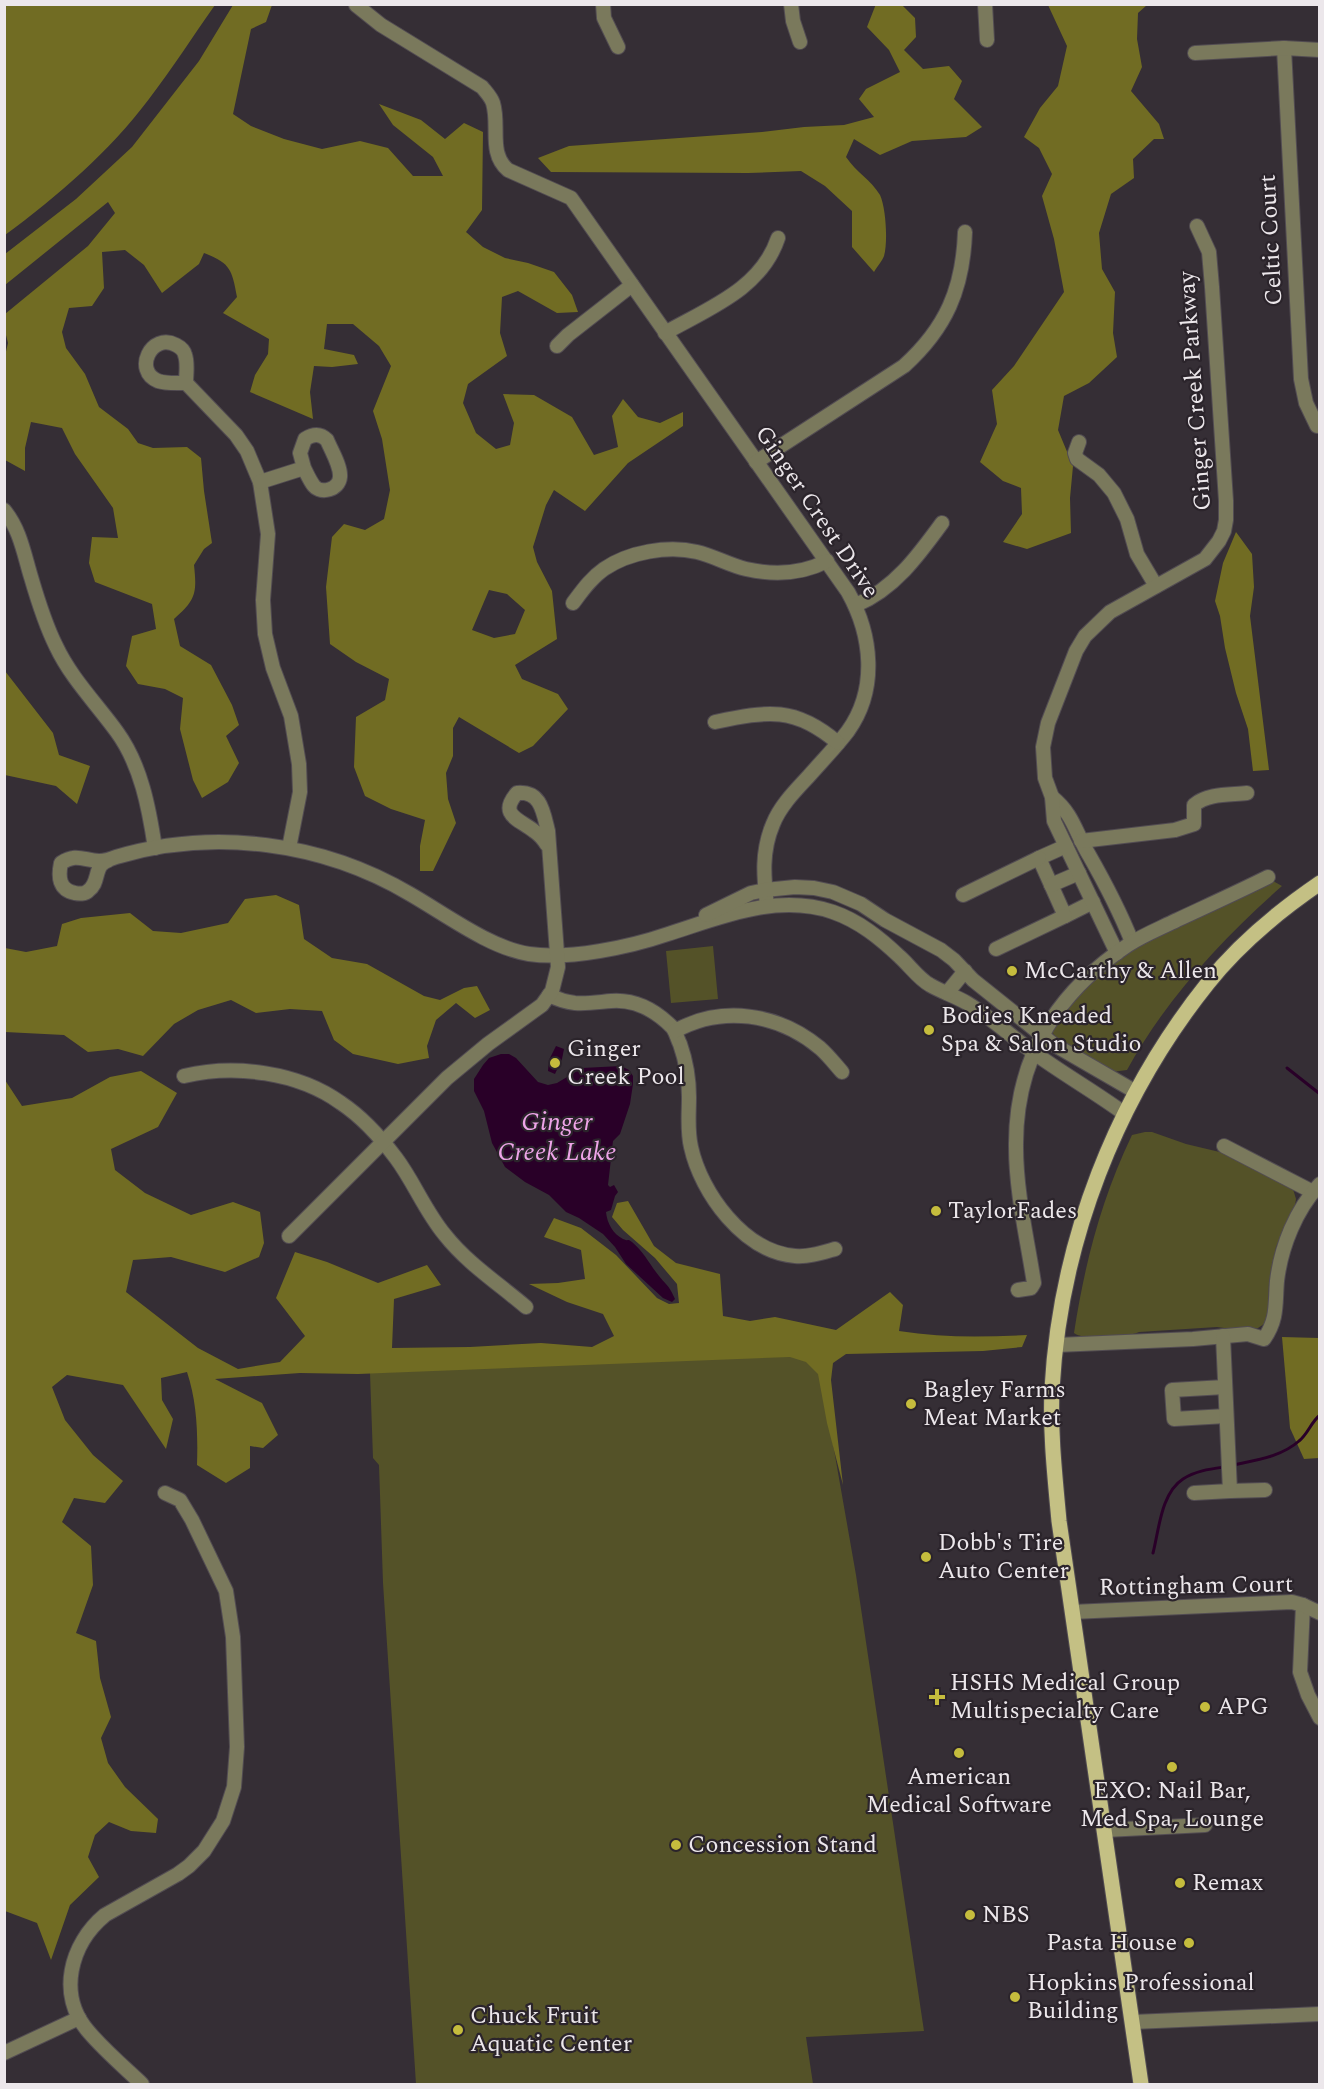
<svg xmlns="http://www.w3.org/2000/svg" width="1324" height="2089" font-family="Spectral,serif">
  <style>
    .green { fill: #545228 }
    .forest { fill: #716c23; fill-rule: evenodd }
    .water { fill: #290028 }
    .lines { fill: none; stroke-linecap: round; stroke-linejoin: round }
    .stream { stroke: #290028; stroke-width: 3 }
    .minor-casing { stroke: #524c52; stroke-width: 16 }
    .major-casing { stroke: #524c52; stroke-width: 17 }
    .minor { stroke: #7a795c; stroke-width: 14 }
    .major { stroke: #c4c084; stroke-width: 15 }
    .poi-dot { fill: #c5bc3d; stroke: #2b242b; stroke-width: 2 }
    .labels { text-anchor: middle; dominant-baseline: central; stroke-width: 4.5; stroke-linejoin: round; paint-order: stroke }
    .street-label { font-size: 24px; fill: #ece7eb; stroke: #2b242b }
    .poi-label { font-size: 24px; fill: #ece7eb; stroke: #2b242b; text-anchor: start }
    .water-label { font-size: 26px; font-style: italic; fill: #eea4e8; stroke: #2b242b }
  </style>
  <rect width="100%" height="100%" fill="#352e35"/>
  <g class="green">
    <path d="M1273,881L1282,886C1222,939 1166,999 1127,1070L1112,1072L1058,1040L1052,1032L1070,1003L1088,982L1142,944Z"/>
    <path d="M713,946L718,999L671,1003L666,951Z"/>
    <path d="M1145,1132H1152L1186,1144L1228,1154L1293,1189L1296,1199L1295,1205L1276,1247L1269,1283L1268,1316L1264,1324L1258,1328L1239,1330L1217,1327L1139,1332C1126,1338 1084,1341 1074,1333C1085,1262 1101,1200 1132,1135Z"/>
    <path d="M817,1353L856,1575L924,2031L806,2037L813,2084H416L383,1583L379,1465L373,1458L370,1373Z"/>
  </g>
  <g class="forest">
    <path d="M5,4L215,5C193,36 172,69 149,99C109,152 58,196 5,235Z"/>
    <path d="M876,4L902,5L915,18L916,37L904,50L923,69L949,66L962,81L954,99L982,127L966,137L912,141L880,155L854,139L846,157C856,172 871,180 880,195C886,208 888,242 884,256C882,261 877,267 874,272L852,247V211L825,186L801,171L748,173L551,172L538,158L569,146L762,132L804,127L844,125L874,117L859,99L866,89L900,72L889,50L867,27Z"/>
    <path d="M233,5H272L266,22L251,29L233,114L251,126L284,139L322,149L360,141L388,148L413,176H443L433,157L393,125L379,104L421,120L445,139L464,123L483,132L482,210L466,232L483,247L505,258L528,263L554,272L572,295L578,312L557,313L518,291L502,297L500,333L507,356L468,384L463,403L476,433L496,449L510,445L514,423L503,394L534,395L572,417L594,455L618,447L612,416L623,399L638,417L660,423L683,412V426L628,463L585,511L554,490L546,505L533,547L537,562L552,591L557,639L515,665L522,679L558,694L568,709L533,746L519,753L459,717L453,728V756L446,773L448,799L456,823L433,871H420V846L425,820L391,809L365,796L354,767L356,717L385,700L389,679L356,662L330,644L326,587L332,537L344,524L365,530L384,519L390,490L382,439L373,411L391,366L379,346L353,324H327L324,349L354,355L358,364L332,367L314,366L310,392L313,419L250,392L255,375L268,354L269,339L223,313L237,297C232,269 230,263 204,253L199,264L162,293L144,265L125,250L102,252L104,288L92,306L69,308L62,332L66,348L85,374L99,407L128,429L138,443L153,448L187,447L201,458L204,491L212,543L204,549L194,565C197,593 196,600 174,619L180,646L211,665L232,705L239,725L226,736L239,763L228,782L202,798L193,780L180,729L183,698L165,689L138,684L126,666L132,636L156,629L152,604L95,582L89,563L92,537L118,538L113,508L75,454L62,428L31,422L25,448V471L5,460L4,360L8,343L5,331V314L88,246L115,213L108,202L5,285V254L76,199L132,147L199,61ZM489,590L507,594L525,610L515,634L494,638L472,630Z"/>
    <path d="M1048,5H1147L1138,13L1137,39L1142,67L1131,91L1159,124L1164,139H1154L1133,159L1134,178L1111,194L1099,233L1102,269L1115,292L1113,333L1117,357L1089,383L1064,396L1058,430L1073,466L1070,498L1071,533L1027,549L1003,542L1022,514L1021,488L1003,481L980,462L997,424L992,390L1014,366L1064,292L1054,239L1042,196L1052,174L1039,148L1024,137L1040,108L1058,86L1067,46Z"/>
    <path d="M1236,532L1252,554L1254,587L1250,616L1269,770L1253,771L1248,729L1236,693L1225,648L1220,616L1215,601L1223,563Z"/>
    <path d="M5,671L53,733L59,755L90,766L77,804L56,786L5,775Z"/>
    <path d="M276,895L299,905L304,939L332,958L367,964L424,996L440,1000L464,988L477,986L490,1010L475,1018L456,1003L436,1020L427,1046L429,1058L398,1064L353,1054L334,1040L322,1011L290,1009L256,1013L231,1000L198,1010L174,1024L143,1056L118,1049L88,1052L64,1035L5,1032V948L26,952L57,946L62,924L81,918L130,913L153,931L181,933L228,923L245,899Z"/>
    <path d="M141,1071L177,1093L158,1127L111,1149L115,1170L145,1193L191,1215L233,1202L260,1212L264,1243L259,1257L225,1272L171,1257L133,1260L126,1292L198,1348L238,1369L280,1362L305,1336L276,1298L295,1252L327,1262L378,1283L427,1265L441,1285L394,1299L392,1348L470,1347L541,1343L592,1347L614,1336L603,1314L567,1302L529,1284L558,1283L585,1279L581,1250L544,1237L554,1218L581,1228L616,1255L657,1298L669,1304L679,1303L677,1284L655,1258L623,1230L612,1217L617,1203L628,1201L654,1246L676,1263L720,1274L723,1316L750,1321L775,1317L836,1330L890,1292L903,1305L899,1331C942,1338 984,1337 1027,1335L1022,1347L983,1351L846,1354L833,1363L831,1380L843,1485L827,1423L818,1374L806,1362L790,1357L358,1374L300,1373L215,1379L262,1403L278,1435L263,1448L250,1446V1468L226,1483L197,1465C198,1434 197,1402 187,1372L161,1378L162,1400L173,1419L166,1449L123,1385L67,1375L52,1387L65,1420L93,1455L123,1481L105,1503L74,1498L62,1522L91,1546L93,1585L76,1633L96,1641L100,1678L111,1717L101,1738L108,1763L125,1787L158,1819L156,1833L131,1831L109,1822L95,1835L88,1857L99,1877L70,1905L51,1960L37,1923L5,1911V1080L22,1106L72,1098L110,1077Z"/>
    <path d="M1282,1337L1319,1338V1458L1304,1459L1290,1428Z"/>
  </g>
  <g class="water">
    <path d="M556,1046L564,1049L562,1059L555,1074L548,1071L549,1060Z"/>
    <path d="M501,1054H509L516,1058L538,1082L548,1085L557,1083L582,1068L621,1066L629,1070L633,1076V1084L630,1104L620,1134L613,1141L608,1185L610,1187L614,1185L618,1192L615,1196L611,1210L606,1212C607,1223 613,1234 623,1239C630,1242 626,1238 632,1242C644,1252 650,1265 659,1276C667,1286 669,1285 675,1299L672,1302L663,1298L626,1264L615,1247L603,1234L579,1218L566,1212L549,1195L525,1182L505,1167L492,1143L484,1111L474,1091V1079L483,1065L489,1058Z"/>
  </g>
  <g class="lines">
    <g class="stream">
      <path d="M1287,1068L1320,1094"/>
      <path d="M1233,1465C1256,1460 1281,1457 1299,1441C1308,1434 1311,1422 1320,1415"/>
      <path d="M1153,1553C1159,1530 1161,1493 1183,1479C1195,1471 1210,1469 1224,1467"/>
    </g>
    <g class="minor-casing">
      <g id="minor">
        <path d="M603,4L604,18L618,47"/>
        <path d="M791,4L793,21L800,42"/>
        <path d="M985,4L987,40"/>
        <path d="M356,5L381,25L482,87C486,92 491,97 493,103C500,126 488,153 508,170L571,198L848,592C872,635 878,689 848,731C836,747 821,762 808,777C795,791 780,806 773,824C761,852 764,878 767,906"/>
        <path d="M1284,48L1301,379L1306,403L1317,426"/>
        <path d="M1195,53L1284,48L1320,50"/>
        <path d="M665,333C709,308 761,289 778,238"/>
        <path d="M557,346L568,335L632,285"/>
        <path d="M186,383C177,383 167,384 158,381C133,371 151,332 176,345C180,347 184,350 185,355C188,363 186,374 186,383L236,435L247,451L260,482L268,534L263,600L265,634L273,668L291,716L299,764L300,792L289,848"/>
        <path d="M1079,442L1075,453L1077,459L1099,475L1114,493L1127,519L1137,554L1156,586"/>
        <path d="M756,462L904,366C946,328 963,289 965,232"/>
        <path d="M260,482L304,468C307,474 310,481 314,486C321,494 339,490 340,477C341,466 331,450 327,440C320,433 313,434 305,439L300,453L304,468"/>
        <path d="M4,510C20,529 24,554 31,577C38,601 45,624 56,646C71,678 96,703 117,732C141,765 149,808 155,848"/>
        <path d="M573,603C582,591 591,578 604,569C629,552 668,545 697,552C714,556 729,565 746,569C773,575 802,574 827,561"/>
        <path d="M856,605C894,589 918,556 942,523"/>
        <path d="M715,722C768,711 795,706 838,743"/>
        <path d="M1052,797C1074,815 1075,832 1089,855C1105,883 1120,912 1132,942"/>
        <path d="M1081,841L1175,830L1194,824V805C1208,793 1230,795 1247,793"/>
        <path d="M1066,846L1039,858L1065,916L1093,902"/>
        <path d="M109,860C106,861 103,863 101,865C95,873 98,884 88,891C85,894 79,894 75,893C59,890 58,877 61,863C76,853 83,860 99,861C105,861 111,859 116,857C214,828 322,842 410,894C445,914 490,948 529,954C569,960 630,947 668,934C721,917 777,893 833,912C859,921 880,938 900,957C910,966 919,979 930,985C942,992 955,996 967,1003C990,1017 1011,1036 1033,1052C1063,1074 1095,1092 1125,1114"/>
        <path d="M1051,885L1079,873"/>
        <path d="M963,895L1039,858"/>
        <path d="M706,915L751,893L765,890L795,887L814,888L833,892L861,904L885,920L941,950L954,960L973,980L1053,1044L1136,1092"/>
        <path d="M996,949L1065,916"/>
        <path d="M1117,953L1054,821L1052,797L1045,778L1043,747L1048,723L1076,651L1085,636L1110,612L1205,559L1219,541L1224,531L1226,520V501L1212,287L1209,252L1197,226"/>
        <path d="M947,993L965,971"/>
        <path d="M549,995C557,999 566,1002 575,1003C587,1004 599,1002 611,1001C635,999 656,1011 672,1027C676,1032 677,1038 680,1044C686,1061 689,1079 689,1097C689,1114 687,1130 691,1147C701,1193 744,1252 795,1256C809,1257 821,1253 835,1249"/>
        <path d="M675,1031C722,1005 778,1013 820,1048C828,1055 835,1064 842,1072"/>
        <path d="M184,1076C235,1064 298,1072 341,1103C362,1117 381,1138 396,1158C414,1182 425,1211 445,1235C467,1263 499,1284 526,1307"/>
        <path d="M1224,1146L1313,1192"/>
        <path d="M289,1236L447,1078L488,1044L542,1005L552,991L558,967L548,831C543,811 541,791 517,793C498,815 519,819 534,831C540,835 544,840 547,845"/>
        <path d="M1018,1290L1031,1288L1034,1283C1027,1238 1016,1192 1016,1147C1015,1059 1056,993 1128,945C1143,935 1161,928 1177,920C1207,906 1238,892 1268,877"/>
        <path d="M1057,1345L1193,1339L1248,1334L1264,1339C1278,1319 1275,1304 1277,1281C1281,1247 1296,1209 1320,1184"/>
        <path d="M1225,1387L1172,1390L1174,1419L1226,1416"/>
        <path d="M1230,1491L1265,1490"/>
        <path d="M1194,1493L1230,1491L1223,1336"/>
        <path d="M1303,1605L1300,1672L1308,1695L1320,1718"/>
        <path d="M1072,1612L1292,1602L1303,1605L1320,1613"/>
        <path d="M1105,1830L1205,1825"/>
        <path d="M1133,2022L1320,2014"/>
        <path d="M4,2053L79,2018"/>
        <path d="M142,2084C124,2067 104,2050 88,2031C57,1995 70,1944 105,1915L178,1874L189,1866L204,1851L223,1821L234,1787L237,1747L233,1637L226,1591L192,1520L180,1500L165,1493"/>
      </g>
    </g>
    <g class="major-casing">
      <path id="major" d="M1141,2084L1059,1521C1055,1477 1050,1433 1052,1389C1060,1242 1116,1098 1208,983C1239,944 1279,911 1320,883"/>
    </g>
    <use href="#minor" class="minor"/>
    <use href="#major" class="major"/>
  </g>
  <g class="poi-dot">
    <circle cx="1012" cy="971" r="6"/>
    <circle cx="929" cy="1030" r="6"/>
    <circle cx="555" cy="1063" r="6"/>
    <circle cx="936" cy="1211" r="6"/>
    <circle cx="911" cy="1404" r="6"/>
    <circle cx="926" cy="1557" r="6"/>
    <path d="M934 1688h6v6h6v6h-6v6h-6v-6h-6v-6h6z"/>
    <circle cx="1205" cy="1707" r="6"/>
    <circle cx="959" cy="1753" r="6"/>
    <circle cx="1172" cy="1767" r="6"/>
    <circle cx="676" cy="1845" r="6"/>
    <circle cx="1180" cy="1883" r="6"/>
    <circle cx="970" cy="1915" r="6"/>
    <circle cx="1189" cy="1943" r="6"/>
    <circle cx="1015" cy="1997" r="6"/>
    <circle cx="458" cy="2030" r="6"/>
  </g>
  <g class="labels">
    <g class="street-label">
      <text transform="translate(1271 240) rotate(-93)">Celtic Court</text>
      <text transform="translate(1195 391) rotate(-94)">Ginger Creek Parkway</text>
      <text transform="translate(817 512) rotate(56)">Ginger Crest Drive</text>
      <text transform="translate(1196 1586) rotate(-1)">Rottingham Court</text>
    </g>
    <g class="poi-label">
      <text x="1024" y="971">McCarthy &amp; Allen</text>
      <text x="941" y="1016">Bodies Kneaded<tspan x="941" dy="28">Spa &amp; Salon Studio</tspan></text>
      <text x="567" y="1049">Ginger<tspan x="567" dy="28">Creek Pool</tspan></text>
      <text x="948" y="1211">TaylorFades</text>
      <text x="923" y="1390">Bagley Farms<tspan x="923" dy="28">Meat Market</tspan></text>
      <text x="938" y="1543">Dobb's Tire<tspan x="938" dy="28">Auto Center</tspan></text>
      <text x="950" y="1683">HSHS Medical Group<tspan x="950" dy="28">Multispecialty Care</tspan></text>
      <text x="1217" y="1707">APG</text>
      <text x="959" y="1777" text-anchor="middle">American<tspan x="959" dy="28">Medical Software</tspan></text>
      <text x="1172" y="1791" text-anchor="middle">EXO: Nail Bar,<tspan x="1172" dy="28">Med Spa, Lounge</tspan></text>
      <text x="688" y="1845">Concession Stand</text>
      <text x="1192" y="1883">Remax</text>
      <text x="982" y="1915">NBS</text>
      <text x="1177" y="1943" text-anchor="end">Pasta House</text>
      <text x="1027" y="1983">Hopkins Professional<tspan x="1027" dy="28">Building</tspan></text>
      <text x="470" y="2016">Chuck Fruit<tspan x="470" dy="28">Aquatic Center</tspan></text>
    </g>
    <g class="water-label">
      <text x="557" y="1122">Ginger<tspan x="557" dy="30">Creek Lake</tspan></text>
    </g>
  </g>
  <rect width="1324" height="2089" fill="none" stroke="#ece7eb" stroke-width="12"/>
</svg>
